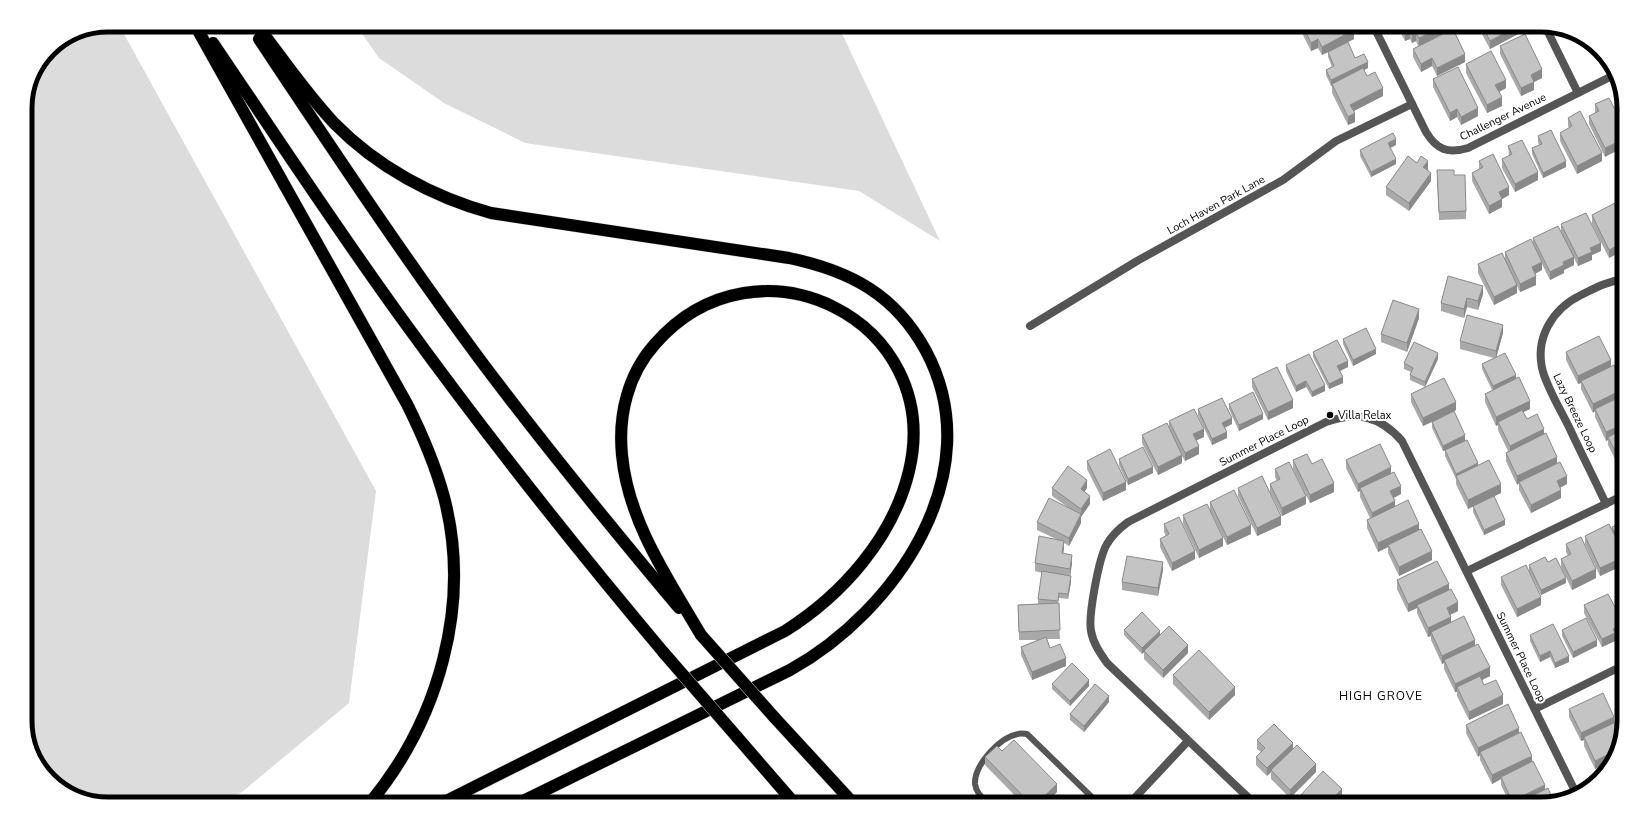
<svg xmlns="http://www.w3.org/2000/svg" width="1649" height="829" font-family="'Nunito Sans',sans-serif">
  <style>
    .green { fill: #dcdcdc }
    .lines { fill: none; stroke-linecap: round; stroke-linejoin: round }
    .highway-casing { stroke: #dbdbdb; stroke-width: 13 }
    .lane { stroke: #555; stroke-width: 6 }
    .street { stroke: #555; stroke-width: 8 }
    .highway { stroke: #000; stroke-width: 12 }
    .highway-bridge-casing { stroke: #dbdbdb; stroke-width: 13; stroke-linecap: butt }
    .highway-bridge { stroke: #000; stroke-width: 12 }
    .wall { fill: #a9a9a9 }
    .shaded-wall { fill: #898989 }
    .building { fill: #c4c4c4; stroke: #898989 }
    .poi-dot { fill: #000; stroke: #fff; stroke-width: 1.5 }
    .labels { text-anchor: middle; dominant-baseline: central; stroke-width: 4; stroke-linejoin: round; paint-order: stroke }
    .street-label { font-size: 11px; fill: #000; stroke: #fff }
    .poi-label { font-size: 11px; fill: #000; stroke: #fff; text-anchor: start }
    .neighbourhood-label { font-size: 12px; letter-spacing: 1px; fill: #000; stroke: #fff }
    .rim { fill: none; stroke: #000; stroke-width: 5 }
  </style>
  <rect width="100%" height="100%" fill="#fff"/>
  <g class="green">
    <path d="M109,25H119L376,491L349,703L242,792L218,804H109L72,795L39,767L25,726V103L31,76L50,49L77,31Z"/>
    <path d="M356,25H838L940,241L859,191L525,143L444,103L379,58Z"/>
  </g>
  <g class="lines">
    <g class="highway-casing">
      <g id="highway">
        <path d="M195,25L407,404C422,434 435,464 444,497C472,604 439,720 369,804"/>
        <path d="M257,25C282,58 306,93 334,123C377,167 433,197 491,213L789,258C850,271 895,294 926,351C991,473 896,611 790,670L517,804"/>
        <path d="M259,39C331,147 403,256 481,361C544,445 611,527 679,608"/>
        <path d="M213,43C276,136 338,231 405,323C487,436 574,546 664,653"/>
        <path d="M774,717L854,804"/>
        <path d="M737,737L795,804"/>
        <path d="M440,804L785,631C842,595 893,538 909,471C945,320 757,227 655,344C628,374 618,415 622,455C628,521 668,579 701,635"/>
      </g>
    </g>
    <path class="lane" d="M989,804C983,798 976,793 975,784C974,765 1000,737 1018,734C1021,733 1025,734 1027,734L1099,804"/>
    <g class="street">
      <path d="M1373,25L1426,132C1437,150 1448,154 1468,148L1614,75"/>
      <path d="M1545,26L1578,93"/>
      <path d="M1030,326L1137,261L1283,180L1336,141L1412,104"/>
      <path d="M1606,504C1594,478 1581,453 1569,427C1560,409 1549,391 1543,372C1534,339 1552,309 1581,295C1595,288 1608,281 1624,279"/>
      <path d="M1467,571L1624,495"/>
      <path d="M1535,709L1624,665"/>
      <path d="M1129,804L1188,741"/>
      <path d="M1255,804L1107,663C1100,653 1093,643 1091,631C1088,616 1099,557 1107,544C1112,535 1120,528 1128,522L1326,422C1358,411 1380,416 1402,441L1576,793"/>
    </g>
    <use href="#highway" class="highway"/>
    <g class="highway-bridge-casing">
      <g id="highway-bridge">
        <path d="M701,635L774,717"/>
        <path d="M664,653L737,737"/>
      </g>
    </g>
    <use href="#highway-bridge" class="highway-bridge"/>
  </g>
  <g class="wall">
    <path d="M1398,25H1443L1444,33L1465,62L1437,76L1432,66L1421,72L1413,57V49L1418,46L1416,41L1412,43L1410,39L1405,41L1398,28Z"/>
    <path d="M1477,25H1522V32L1490,49Z"/>
    <path d="M1303,26L1354,39L1335,48L1355,58L1368,68L1364,70L1367,76L1383,96L1353,111L1355,122L1348,125L1332,93V85L1331,86L1326,75V70L1332,67L1328,57V52L1322,55L1318,48L1311,51L1303,35Z"/>
    <path d="M1576,33L1577,34L1589,44L1583,47Z"/>
    <path d="M1500,46L1542,78L1534,82V90L1521,96L1500,54Z"/>
    <path d="M1466,64L1506,88L1499,92L1502,106L1487,113L1466,73Z"/>
    <path d="M1433,79L1478,116L1461,125L1457,117L1450,121L1433,87Z"/>
    <path d="M1609,98L1605,157L1589,124V116L1595,113V104Z"/>
    <path d="M1624,107V121L1620,114V108Z"/>
    <path d="M1568,118L1602,161L1577,174L1560,141V133L1569,128L1568,126Z"/>
    <path d="M1538,136L1566,167L1543,178L1532,154V148L1539,145L1538,142Z"/>
    <path d="M1396,145L1390,148L1396,164L1371,177L1360,156V150Z"/>
    <path d="M1508,146L1538,180L1515,192L1502,168V159L1509,156Z"/>
    <path d="M1479,161L1509,195L1502,199V207L1489,214L1472,181V173L1479,169Z"/>
    <path d="M1417,163L1428,169L1431,181L1409,211L1386,195V187Z"/>
    <path d="M1454,175L1466,211V219L1439,220L1437,179Z"/>
    <path d="M1624,197V250L1609,258L1592,224V215L1617,207V200Z"/>
    <path d="M1561,224L1601,251L1592,255V260L1578,266L1574,258V265L1564,270V273L1550,280L1542,264V270L1535,274L1536,285L1520,292L1517,286V293L1494,305L1478,273V264L1505,259V252L1533,245V238L1561,233Z"/>
    <path d="M1483,294L1478,310L1467,307L1464,318L1441,311V303Z"/>
    <path d="M1624,303V330L1616,312V307Z"/>
    <path d="M1419,318L1407,352L1381,342V334Z"/>
    <path d="M1503,333L1496,357L1516,378L1530,409L1523,412L1527,419L1544,434L1567,484L1560,488L1561,498L1531,513L1519,490V483L1517,485L1506,461V453L1508,451L1498,430V425L1496,426L1485,402V394L1492,390L1482,369V364L1494,358L1460,349V341Z"/>
    <path d="M1343,339L1376,354L1353,366L1343,344Z"/>
    <path d="M1313,352L1348,367L1340,371L1343,383L1329,389L1313,357Z"/>
    <path d="M1566,352L1611,366L1624,386L1620,469L1608,445V440L1606,441L1595,417V411L1593,413L1581,389V383L1578,384L1566,360Z"/>
    <path d="M1438,359L1425,387L1456,410L1454,411L1465,440L1478,465L1501,493L1494,496L1505,525L1484,535L1473,512V506L1468,509L1456,484V479L1445,456V451H1443L1432,428V422L1423,426L1411,402V394L1425,387L1410,380V375L1411,372L1404,369V363Z"/>
    <path d="M1286,365L1325,391L1312,397L1306,387L1296,392L1286,371Z"/>
    <path d="M1252,379L1293,408L1268,420L1252,387Z"/>
    <path d="M1229,404L1263,419L1239,431L1229,409Z"/>
    <path d="M1198,409L1232,424L1224,428L1227,438L1212,445L1198,415Z"/>
    <path d="M1169,421L1204,437L1196,440L1199,454L1185,461L1182,456V463L1158,475L1142,443V435L1169,428Z"/>
    <path d="M1119,459L1153,473L1128,485L1119,465Z"/>
    <path d="M1293,460L1312,464L1334,492L1310,503L1293,469Z"/>
    <path d="M1346,460L1391,473L1401,494L1393,498L1395,506L1419,530L1432,560L1399,576L1388,553V547L1378,552L1367,528V520L1370,518L1360,497V491L1358,492L1346,468Z"/>
    <path d="M1087,461L1126,490L1103,501L1087,469Z"/>
    <path d="M1275,469L1306,504L1282,516L1270,492V484L1277,481L1275,477Z"/>
    <path d="M1052,488H1087L1084,491L1090,504L1081,517V523L1069,546L1064,543L1063,553L1072,563L1070,576L1071,582L1068,599L1059,598L1058,603L1060,639H1047L1050,648L1066,666L1032,680L1021,655V647L1039,640H1019L1018,605L1038,604V599L1042,573L1035,571V563L1056,539L1037,530V522L1069,508L1052,496Z"/>
    <path d="M1238,488L1281,525L1257,536L1238,496Z"/>
    <path d="M1210,502L1251,534L1227,545L1210,510Z"/>
    <path d="M1183,515L1223,546L1199,558L1183,524Z"/>
    <path d="M1624,521V565L1600,576L1585,544V536L1612,530V527Z"/>
    <path d="M1164,524L1195,559L1172,571L1160,547V539L1166,536L1164,532Z"/>
    <path d="M1566,544L1596,578L1572,590L1561,567V559L1568,556L1566,552Z"/>
    <path d="M1548,562L1566,583L1541,595L1529,571V565Z"/>
    <path d="M1163,570L1158,596L1122,590V582Z"/>
    <path d="M1501,577L1541,605L1517,617L1501,585Z"/>
    <path d="M1397,580L1449,590L1458,611L1450,615L1451,622L1475,645L1490,676L1482,680L1484,685L1503,704L1469,720L1457,696V692H1455L1444,669V663L1442,664L1431,640V636L1428,637L1417,613V608L1408,612L1397,589Z"/>
    <path d="M1624,600V632L1615,637V641L1602,647L1584,613V605L1623,622L1617,609V604Z"/>
    <path d="M1124,630L1160,635L1188,653L1163,678L1144,659V652L1142,654L1124,635Z"/>
    <path d="M1562,630L1597,646L1573,658L1562,636Z"/>
    <path d="M1530,635L1569,662L1555,668L1550,657L1540,662L1530,641Z"/>
    <path d="M1173,675L1235,695L1209,720L1173,684Z"/>
    <path d="M1052,684L1089,686L1070,706L1052,689Z"/>
    <path d="M1624,684V696L1623,693V685Z"/>
    <path d="M1109,702L1084,732L1070,720V714Z"/>
    <path d="M1569,709L1614,722L1615,757L1599,776L1598,773V768L1595,769L1584,746V740L1581,741L1569,717Z"/>
    <path d="M1466,725L1519,733L1532,761L1541,804H1510L1501,785V779L1492,784L1480,760V755L1478,757L1466,733Z"/>
    <path d="M1257,740L1293,749L1316,772L1290,798L1271,779V772L1267,776L1256,765V757L1261,752L1257,749Z"/>
    <path d="M1002,751L1057,792L1045,804H1023L985,765V757Z"/>
    <path d="M1299,797H1342L1335,804H1299Z"/>
  </g>
  <g class="shaded-wall">
    <path d="M1520,25H1522V32L1490,49V41Z"/>
    <path d="M1444,26V34L1419,47V38Z"/>
    <path d="M1354,30V39L1322,55V47Z"/>
    <path d="M1410,31V39L1405,41V33Z"/>
    <path d="M1416,33V41L1412,43V35Z"/>
    <path d="M1318,39V48L1311,51V43Z"/>
    <path d="M1583,39L1589,44L1583,47Z"/>
    <path d="M1465,54V62L1437,76V68Z"/>
    <path d="M1432,58V66L1421,72V64Z"/>
    <path d="M1368,62V68L1331,86V80Z"/>
    <path d="M1542,69V78L1534,82V90L1521,96V88L1531,75Z"/>
    <path d="M1506,80V88L1495,94V85Z"/>
    <path d="M1383,88V96L1350,113V105Z"/>
    <path d="M1502,97V106L1487,113V105Z"/>
    <path d="M1478,108V116L1461,125V117Z"/>
    <path d="M1457,109V117L1450,121V113Z"/>
    <path d="M1355,113V122L1348,125V117Z"/>
    <path d="M1396,139V145L1388,149V143Z"/>
    <path d="M1624,139V147L1605,157V148Z"/>
    <path d="M1602,153V161L1577,174V166Z"/>
    <path d="M1396,159V164L1371,177V172Z"/>
    <path d="M1428,161V169L1423,175V167Z"/>
    <path d="M1566,161V167L1543,178V173Z"/>
    <path d="M1538,172V180L1515,192V184Z"/>
    <path d="M1431,173V181L1409,211V203Z"/>
    <path d="M1509,187V195L1499,201V192Z"/>
    <path d="M1502,199V207L1489,214V206Z"/>
    <path d="M1624,242V250L1609,258V250Z"/>
    <path d="M1601,243V251L1592,255V260L1578,266V258L1590,248Z"/>
    <path d="M1574,257V265L1564,270V273L1550,280V272L1563,262Z"/>
    <path d="M1542,262V270L1532,275V267Z"/>
    <path d="M1536,276V285L1520,292V284Z"/>
    <path d="M1517,285V293L1494,305V297Z"/>
    <path d="M1483,286V294L1478,310V301Z"/>
    <path d="M1467,298V307L1464,318V309Z"/>
    <path d="M1419,309V318L1407,352V343Z"/>
    <path d="M1503,325V333L1496,359V351Z"/>
    <path d="M1376,349V354L1353,366V360Z"/>
    <path d="M1438,353V359L1425,387V382Z"/>
    <path d="M1611,360V368L1581,381V383L1578,384V376Z"/>
    <path d="M1348,361V367L1337,372V366Z"/>
    <path d="M1516,375V381L1493,392V386Z"/>
    <path d="M1343,377V383L1329,389V384Z"/>
    <path d="M1306,381V387L1296,392V386Z"/>
    <path d="M1325,385V391L1312,397V392Z"/>
    <path d="M1624,389V397L1595,409V411L1593,413V404Z"/>
    <path d="M1293,400V408L1268,420V412Z"/>
    <path d="M1530,401V409L1499,424L1498,422V425L1496,426V417Z"/>
    <path d="M1456,402V410L1423,426V418Z"/>
    <path d="M1263,414V419L1239,431V425Z"/>
    <path d="M1232,418V424L1222,429V423Z"/>
    <path d="M1624,424V432L1608,437V440L1606,441V432Z"/>
    <path d="M1204,429V437L1193,442V434Z"/>
    <path d="M1544,429V437L1510,454V446Z"/>
    <path d="M1227,432V438L1212,445V439Z"/>
    <path d="M1465,435V441L1443,451V446Z"/>
    <path d="M1199,446V454L1185,461V453Z"/>
    <path d="M1182,455V463L1158,475V467Z"/>
    <path d="M1557,457V465L1519,482V483L1517,485V476Z"/>
    <path d="M1624,459V467L1620,469V461Z"/>
    <path d="M1478,463V468L1456,476V479V474Z"/>
    <path d="M1153,467V473L1128,485V479Z"/>
    <path d="M1391,467V476L1360,488V491L1358,492V484Z"/>
    <path d="M1567,476V484L1557,489V481Z"/>
    <path d="M1087,480V488L1081,497V489Z"/>
    <path d="M1126,482V490L1103,501V493Z"/>
    <path d="M1334,483V492L1310,503V495Z"/>
    <path d="M1501,484V493L1468,509V500Z"/>
    <path d="M1401,486V494L1390,500V491Z"/>
    <path d="M1561,490V498L1531,513V505Z"/>
    <path d="M1090,496V504L1081,517V509Z"/>
    <path d="M1306,496V504L1282,516V508Z"/>
    <path d="M1395,501V510L1372,521V513Z"/>
    <path d="M1081,514V523L1069,546V538Z"/>
    <path d="M1281,516V525L1257,536V528Z"/>
    <path d="M1505,520V525L1484,535V530Z"/>
    <path d="M1419,524V532L1388,545V547L1378,552V543Z"/>
    <path d="M1251,525V534L1227,545V537Z"/>
    <path d="M1223,538V546L1199,558V550Z"/>
    <path d="M1064,541V549L1062,561V553Z"/>
    <path d="M1195,551V559L1172,571V563Z"/>
    <path d="M1432,551V560L1399,576V567Z"/>
    <path d="M1072,555V563L1070,578V569Z"/>
    <path d="M1624,557V565L1600,576V568Z"/>
    <path d="M1163,562V570L1158,596V588Z"/>
    <path d="M1596,569V578L1572,590V581Z"/>
    <path d="M1071,576V582L1068,599V594Z"/>
    <path d="M1566,578V583L1541,595V590Z"/>
    <path d="M1449,584V593L1417,605V608L1408,612V604Z"/>
    <path d="M1541,597V605L1517,617V609Z"/>
    <path d="M1458,602V611L1447,616V608Z"/>
    <path d="M1451,617V626L1431,632V636L1428,637V628Z"/>
    <path d="M1624,624V632L1615,637V641L1602,647V639L1613,629Z"/>
    <path d="M1160,631V636L1144,651V652L1142,654V648Z"/>
    <path d="M1475,640V648L1444,660V663L1442,664V656Z"/>
    <path d="M1597,640V646L1573,658V652Z"/>
    <path d="M1188,645V653L1163,678V670Z"/>
    <path d="M1550,651V657L1540,662V656Z"/>
    <path d="M1569,656V662L1555,668V663Z"/>
    <path d="M1066,658V666L1032,680V672Z"/>
    <path d="M1490,667V676L1459,691L1457,687V692H1455V684Z"/>
    <path d="M1089,680V686L1070,706V701Z"/>
    <path d="M1235,687V695L1209,720V712Z"/>
    <path d="M1503,695V704L1469,720V712Z"/>
    <path d="M1109,696V702L1084,732V726Z"/>
    <path d="M1614,717V725L1584,737V740L1581,741V733Z"/>
    <path d="M1519,728V737L1480,752V755L1478,757V748Z"/>
    <path d="M1293,743V751L1271,770V772L1267,776V768Z"/>
    <path d="M1617,750L1615,757L1612,761L1595,769V761Z"/>
    <path d="M1532,756V764L1501,777V779L1492,784V775Z"/>
    <path d="M1316,764V772L1290,798V790Z"/>
    <path d="M1057,784V792L1045,804H1036Z"/>
    <path d="M1545,785V793L1522,804H1512V801Z"/>
    <path d="M1342,789V797L1335,804H1327Z"/>
  </g>
  <g class="building">
    <path d="M1306,25H1351L1354,30L1322,47L1318,39L1311,43L1303,26Z"/>
    <path d="M1401,25H1443L1444,26L1419,38L1416,33L1412,35L1410,31L1405,33Z"/>
    <path d="M1482,25H1520L1490,41Z"/>
    <path d="M1453,29L1465,54L1437,68L1432,58L1421,64L1413,49Z"/>
    <path d="M1525,34L1542,69L1531,75L1534,82L1521,88L1500,46Z"/>
    <path d="M1348,42L1355,58L1364,54L1368,62L1331,80L1326,70L1334,66L1328,52Z"/>
    <path d="M1491,51L1506,80L1495,85L1502,97L1487,105L1466,64Z"/>
    <path d="M1458,67L1478,108L1461,117L1457,109L1450,113L1433,79Z"/>
    <path d="M1363,68L1367,76L1375,72L1383,88L1350,105L1355,113L1348,117L1332,84Z"/>
    <path d="M1609,98L1624,127V139L1605,148L1589,116L1599,111L1595,104Z"/>
    <path d="M1624,107V115L1620,108Z"/>
    <path d="M1580,111L1602,153L1577,166L1560,133L1572,126L1568,118Z"/>
    <path d="M1551,130L1566,161L1543,173L1532,148L1542,144L1538,136Z"/>
    <path d="M1393,133L1396,139L1388,143L1396,159L1371,172L1360,150Z"/>
    <path d="M1522,140L1538,172L1515,184L1502,159L1512,154L1508,146Z"/>
    <path d="M1493,154L1509,187L1499,192L1502,199L1489,206L1472,173L1483,167L1479,161Z"/>
    <path d="M1408,156L1417,163L1421,156L1428,161L1423,167L1431,173L1409,203L1386,187Z"/>
    <path d="M1437,170H1454V175H1465L1466,211L1439,212Z"/>
    <path d="M1624,197V214L1617,200Z"/>
    <path d="M1615,203L1624,220V242L1609,250L1592,215Z"/>
    <path d="M1586,213L1601,243L1590,248L1592,252L1578,258L1561,224Z"/>
    <path d="M1558,226L1574,257L1563,262L1564,265L1550,272L1533,238Z"/>
    <path d="M1531,239L1542,262L1532,267L1536,276L1520,284L1505,252Z"/>
    <path d="M1502,253L1517,285L1494,297L1478,264Z"/>
    <path d="M1448,276L1483,286L1478,301L1467,298L1464,309L1441,303Z"/>
    <path d="M1393,300L1419,309L1407,343L1381,334Z"/>
    <path d="M1624,303V324L1616,307Z"/>
    <path d="M1467,315L1503,325L1496,351L1460,341Z"/>
    <path d="M1366,328L1376,349L1353,360L1343,339Z"/>
    <path d="M1599,336L1611,360L1578,376L1566,352Z"/>
    <path d="M1337,340L1348,361L1337,366L1343,377L1329,384L1313,352Z"/>
    <path d="M1414,342L1438,353L1425,382L1410,375L1413,368L1404,363Z"/>
    <path d="M1505,353L1516,375L1493,386L1482,364Z"/>
    <path d="M1309,354L1325,385L1312,392L1306,381L1296,386L1286,365Z"/>
    <path d="M1614,365L1624,386V389L1593,404L1581,381Z"/>
    <path d="M1277,367L1293,400L1268,412L1252,379Z"/>
    <path d="M1519,377L1530,401L1496,417L1485,394Z"/>
    <path d="M1444,378L1456,402L1423,418L1411,394Z"/>
    <path d="M1253,392L1263,414L1239,425L1229,404Z"/>
    <path d="M1624,395V424L1606,432L1595,409Z"/>
    <path d="M1222,398L1232,418L1222,423L1227,432L1212,439L1198,409Z"/>
    <path d="M1194,409L1204,429L1193,434L1199,446L1185,453L1169,421Z"/>
    <path d="M1522,410L1527,419L1537,414L1544,429L1510,446L1498,422Z"/>
    <path d="M1454,411L1465,435L1443,446L1432,422Z"/>
    <path d="M1167,423L1182,455L1158,467L1142,435Z"/>
    <path d="M1624,429V459L1620,461L1608,437Z"/>
    <path d="M1546,433L1557,457L1517,476L1506,453Z"/>
    <path d="M1467,440L1478,463L1456,474L1445,450Z"/>
    <path d="M1380,444L1391,467L1358,484L1346,460Z"/>
    <path d="M1143,447L1153,467L1128,479L1119,459Z"/>
    <path d="M1110,449L1126,482L1103,493L1087,461Z"/>
    <path d="M1307,454L1312,464L1322,459L1334,483L1310,495L1293,460Z"/>
    <path d="M1489,460L1501,484L1468,500L1456,476Z"/>
    <path d="M1289,462L1306,496L1282,508L1270,484L1280,479L1275,469Z"/>
    <path d="M1560,462L1567,476L1557,481L1561,490L1531,505L1519,482Z"/>
    <path d="M1068,466L1087,480L1081,489L1090,496L1081,509L1052,488Z"/>
    <path d="M1394,472L1401,486L1390,491L1395,501L1372,513L1360,488Z"/>
    <path d="M1262,476L1281,516L1257,528L1238,488Z"/>
    <path d="M1234,490L1251,525L1227,537L1210,502Z"/>
    <path d="M1494,496L1505,520L1484,530L1473,506Z"/>
    <path d="M1049,498L1081,514L1069,538L1037,522Z"/>
    <path d="M1408,500L1419,524L1378,543L1367,520Z"/>
    <path d="M1207,504L1223,538L1199,550L1183,515Z"/>
    <path d="M1179,517L1195,551L1172,563L1160,539L1169,534L1164,524Z"/>
    <path d="M1624,521V549L1623,550L1612,527Z"/>
    <path d="M1609,524L1624,554V557L1600,568L1585,536Z"/>
    <path d="M1421,529L1432,551L1399,567L1388,545Z"/>
    <path d="M1039,536L1064,541L1062,553L1072,555L1070,569L1035,563Z"/>
    <path d="M1581,537L1596,569L1572,581L1561,559L1571,554L1566,544Z"/>
    <path d="M1127,556L1163,562L1158,588L1122,582Z"/>
    <path d="M1545,557L1548,562L1556,558L1566,578L1541,590L1529,565Z"/>
    <path d="M1437,561L1449,584L1408,604L1397,580Z"/>
    <path d="M1526,565L1541,597L1517,609L1501,577Z"/>
    <path d="M1042,571L1071,576L1068,594L1059,593L1058,601L1038,599Z"/>
    <path d="M1451,589L1458,602L1447,608L1451,617L1428,628L1417,605Z"/>
    <path d="M1608,594L1624,624L1613,629L1615,633L1602,639L1584,605Z"/>
    <path d="M1624,600V618L1617,604Z"/>
    <path d="M1059,603L1060,630L1019,632L1018,605Z"/>
    <path d="M1142,612L1160,631L1142,648L1124,630Z"/>
    <path d="M1464,616L1475,640L1442,656L1431,632Z"/>
    <path d="M1586,618L1597,640L1573,652L1562,630Z"/>
    <path d="M1553,624L1569,656L1555,663L1550,651L1540,656L1530,635Z"/>
    <path d="M1169,626L1188,645L1163,670L1144,651Z"/>
    <path d="M1046,637L1050,648L1060,644L1066,658L1032,672L1021,647Z"/>
    <path d="M1478,644L1490,667L1455,684L1444,660Z"/>
    <path d="M1199,650L1235,687L1209,712L1173,675Z"/>
    <path d="M1072,663L1089,680L1070,701L1052,684Z"/>
    <path d="M1480,676L1484,685L1496,680L1503,695L1469,712L1457,687Z"/>
    <path d="M1095,684L1109,696L1084,726L1070,714Z"/>
    <path d="M1603,693L1614,717L1581,733L1569,709Z"/>
    <path d="M1508,704L1519,728L1478,748L1466,725Z"/>
    <path d="M1616,722L1621,733L1617,750L1595,761L1584,737Z"/>
    <path d="M1274,724L1293,743L1267,768L1256,757L1265,748L1257,740Z"/>
    <path d="M1521,732L1532,756L1492,775L1480,752Z"/>
    <path d="M1014,740L1057,784L1036,804H1031L985,757L997,746L1002,751Z"/>
    <path d="M1297,745L1316,764L1290,790L1271,770Z"/>
    <path d="M1533,761L1545,785L1512,801L1501,777Z"/>
    <path d="M1612,761L1601,774L1598,768Z"/>
    <path d="M1323,771L1342,789L1327,804H1307L1299,797Z"/>
    <path d="M1548,788L1553,800L1541,804H1516Z"/>
    <path d="M1216,795L1225,804H1208Z"/>
  </g>
  <circle class="poi-dot" cx="1330" cy="415" r="4"/>
  <g class="labels">
    <g class="street-label">
      <text transform="translate(1503 117) rotate(-26)">Challenger Avenue</text>
      <text transform="translate(1216 205) rotate(-29)">Loch Haven Park Lane</text>
      <text transform="translate(1575 413) rotate(64)">Lazy Breeze Loop</text>
      <text transform="translate(1264 441) rotate(-27)">Summer Place Loop</text>
      <text transform="translate(1521 657) rotate(64)">Summer Place Loop</text>
    </g>
    <g class="poi-label">
      <text x="1338" y="415">Villa Relax</text>
    </g>
    <g class="neighbourhood-label">
      <text x="1381" y="696">HIGH GROVE</text>
    </g>
  </g>
  <path d="M0 0H1649V829H0ZM108 32H1541A76 76 0 0 1 1617 108V721A76 76 0 0 1 1541 797H108A76 76 0 0 1 32 721V108A76 76 0 0 1 108 32Z" fill="#fff" fill-rule="evenodd"/>
  <path class="rim" d="M108 32H1541A76 76 0 0 1 1617 108V721A76 76 0 0 1 1541 797H108A76 76 0 0 1 32 721V108A76 76 0 0 1 108 32Z"/>
</svg>
